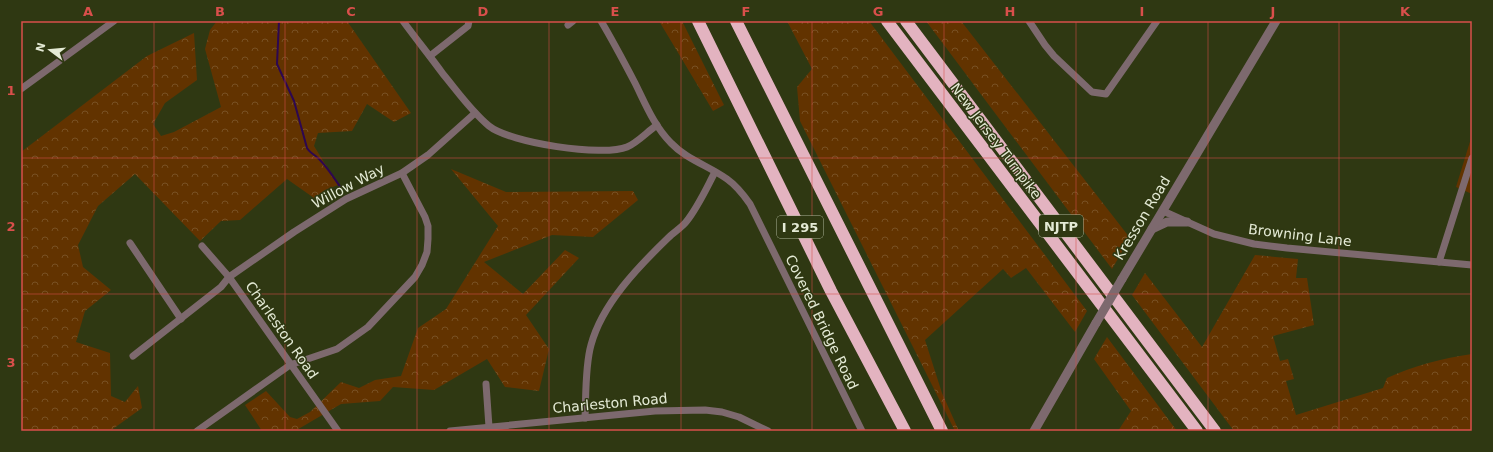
<svg xmlns="http://www.w3.org/2000/svg" width="1493" height="452" font-family="'DejaVu Sans',sans-serif">
  <style>
    .grass { fill: #623300 }
    .forest { fill: url(#forest-crowns) }
    .lines { fill: none; stroke-linecap: round; stroke-linejoin: round }
    .stream { stroke: #2d0750; stroke-width: 2 }
    .minor { stroke: #7d696e; stroke-width: 7 }
    .tertiary { stroke: #7d696e; stroke-width: 9 }
    .motorway { stroke: #e3b3c0; stroke-width: 12 }
    .tertiary-bridge { stroke: #7d696e; stroke-width: 9 }
    .grid { fill: none; stroke: #d94f4b; stroke-width: 1; stroke-opacity: 0.55 }
    .labels { text-anchor: middle; dominant-baseline: central; stroke-width: 3; stroke-linejoin: round; paint-order: stroke }
    .shield { fill: #2f3812; stroke: #aeb59a; stroke-width: 1 }
    .shield-label { font-size: 13px; font-weight: bold; fill: #e4ead5 }
    .street-label { font-size: 14px; fill: #e4ead5; stroke: #2f3812 }
    .neatline { fill: none; stroke: #d94f4b; stroke-width: 1.5 }
    .grid-label { font-size: 13px; text-anchor: middle; font-weight: bold; fill: #d94f4b }
  </style>
  <defs>
    <pattern id="forest-crowns" width="20" height="18" patternUnits="userSpaceOnUse"><rect width="20" height="18" fill="#623300"/><path d="M2 6a3 3 0 1 1 6 0M12 15a3 3 0 1 1 6 0" fill="none" stroke="#785124"/></pattern>
  </defs>
  <rect width="100%" height="100%" fill="#2f3812"/>
  <path class="grass" d="M1472,135V194L1456,187Z"/>
  <g class="forest">
    <path d="M217,21H347L411,113L394,122L367,104L352,131L318,133L314,146L338,185L325,190L314,198L287,179L240,220L221,221L200,241L135,174L98,206L78,245L83,267L111,290L85,311L76,342L110,353L111,396L125,402L138,386L142,408L110,431H21V152L147,56L194,33L197,80L165,103L153,124L161,136L174,132L221,107L205,49L210,30Z"/>
    <path d="M659,21H682L724,105L713,111Z"/>
    <path d="M787,21H869L1087,311L1075,332L1026,268L1011,278L1003,269L925,340L942,393L959,431H955L800,121L797,87L812,69Z"/>
    <path d="M926,21H961L1130,238L1112,269Z"/>
    <path d="M451,169L506,192L633,191L638,200L593,237L552,235L484,262L523,294L565,250L579,258L526,315L549,349L539,391L505,387L487,359L434,390L393,387L380,401L341,404L295,431H262L245,405L266,391L290,417L297,419L310,412L341,382L359,388L375,380L401,376L418,328L446,309L498,226Z"/>
    <path d="M1255,255L1298,259L1296,278H1307L1314,325L1273,336L1280,361L1288,359L1294,379L1286,381L1296,415L1383,388L1387,378C1413,366 1443,358 1472,354V431H1234L1132,295L1145,273L1202,347Z"/>
    <path d="M1107,337L1177,431H1118L1131,411L1094,359Z"/>
  </g>
  <g class="lines">
    <path class="stream" d="M279,21L277,64L294,101L307,148C310,153 315,155 319,159C328,168 334,178 341,188"/>
    <g class="minor">
      <path d="M403,21C416,39 430,56 443,74C458,92 471,111 489,126C510,143 603,157 627,147C637,143 648,131 657,125"/>
      <path d="M601,21C613,41 624,62 635,83C645,103 654,126 671,143C686,159 709,166 727,179C737,186 743,194 750,204L862,431"/>
      <path d="M1029,21L1045,45L1054,56L1092,92L1106,94L1157,21"/>
      <path d="M568,25L573,21"/>
      <path d="M430,56L468,26L469,21"/>
      <path d="M21,89L114,21"/>
      <path d="M1163,211L1214,234L1254,244L1287,248L1472,265"/>
      <path d="M130,243L181,319"/>
      <path d="M202,246L229,277L338,431"/>
      <path d="M1439,262L1472,158"/>
      <path d="M133,356L221,287L229,277L294,232L346,199L402,173L428,155L475,113"/>
      <path d="M486,384L489,427"/>
      <path d="M585,418C586,396 585,366 591,345C602,304 638,267 668,238C674,232 681,228 686,222C698,207 706,189 715,172"/>
      <path d="M197,431L290,365L337,349L368,327L415,277L422,265L427,252L428,239V226L425,217L402,173"/>
      <path d="M450,431L655,411L705,410L722,412L739,417L768,431"/>
    </g>
    <g class="tertiary">
      <path d="M1152,229L1167,222H1187"/>
      <path d="M1122,279L1276,21"/>
      <path d="M1034,431L1096,323"/>
    </g>
    <g class="motorway">
      <path d="M698,21L831,291L905,431"/>
      <path d="M736,21L942,431"/>
      <path d="M887,21L1197,431"/>
      <path d="M906,21L1215,431"/>
    </g>
    <path class="tertiary-bridge" d="M1096,323L1122,279"/>
  </g>
  <path class="grid" d="M154,21V431M285,21V431M417,21V431M549,21V431M681,21V431M812,21V431M944,21V431M1076,21V431M1208,21V431M1339,21V431M21,158H1472M21,294H1472"/>
  <g class="labels">
    <g class="shield">
      <rect x="1039" y="215" width="44" height="22" rx="3"/>
      <rect x="777" y="216" width="46" height="22" rx="3"/>
    </g>
    <g class="shield-label">
      <text x="1061" y="226">NJTP</text>
      <text x="800" y="227">I 295</text>
    </g>
    <g class="street-label">
      <text transform="translate(996 141) rotate(53)">New Jersey Turnpike</text>
      <text transform="translate(348 186) rotate(-28)">Willow Way</text>
      <text transform="translate(1142 218) rotate(-59)">Kresson Road</text>
      <text transform="translate(1300 235) rotate(7)">Browning Lane</text>
      <text transform="translate(822 322) rotate(64)">Covered Bridge Road</text>
      <text transform="translate(282 330) rotate(55)">Charleston Road</text>
      <text transform="translate(610 403) rotate(-5)">Charleston Road</text>
    </g>
  </g>
  <rect width="1493" height="452" fill="none" stroke="#2f3812" stroke-width="44"/>
  <g transform="translate(50 50) rotate(286)" stroke="#2f3812" stroke-width="3" paint-order="stroke">
  <path d="M0-3L7 15L0 10L-7 15Z" fill="#e4ead5"/>
  <text y="-6" font-size="11" font-weight="bold" text-anchor="middle" fill="#e4ead5">N</text>
  </g>
  <rect x="22" y="22" width="1449" height="408" class="neatline"/>
  <g class="grid-label">
    <text x="88" y="16">A</text>
    <text x="220" y="16">B</text>
    <text x="351" y="16">C</text>
    <text x="483" y="16">D</text>
    <text x="615" y="16">E</text>
    <text x="746" y="16">F</text>
    <text x="878" y="16">G</text>
    <text x="1010" y="16">H</text>
    <text x="1142" y="16">I</text>
    <text x="1273" y="16">J</text>
    <text x="1405" y="16">K</text>
    <text x="11" y="95">1</text>
    <text x="11" y="231">2</text>
    <text x="11" y="367">3</text>
  </g>
</svg>
